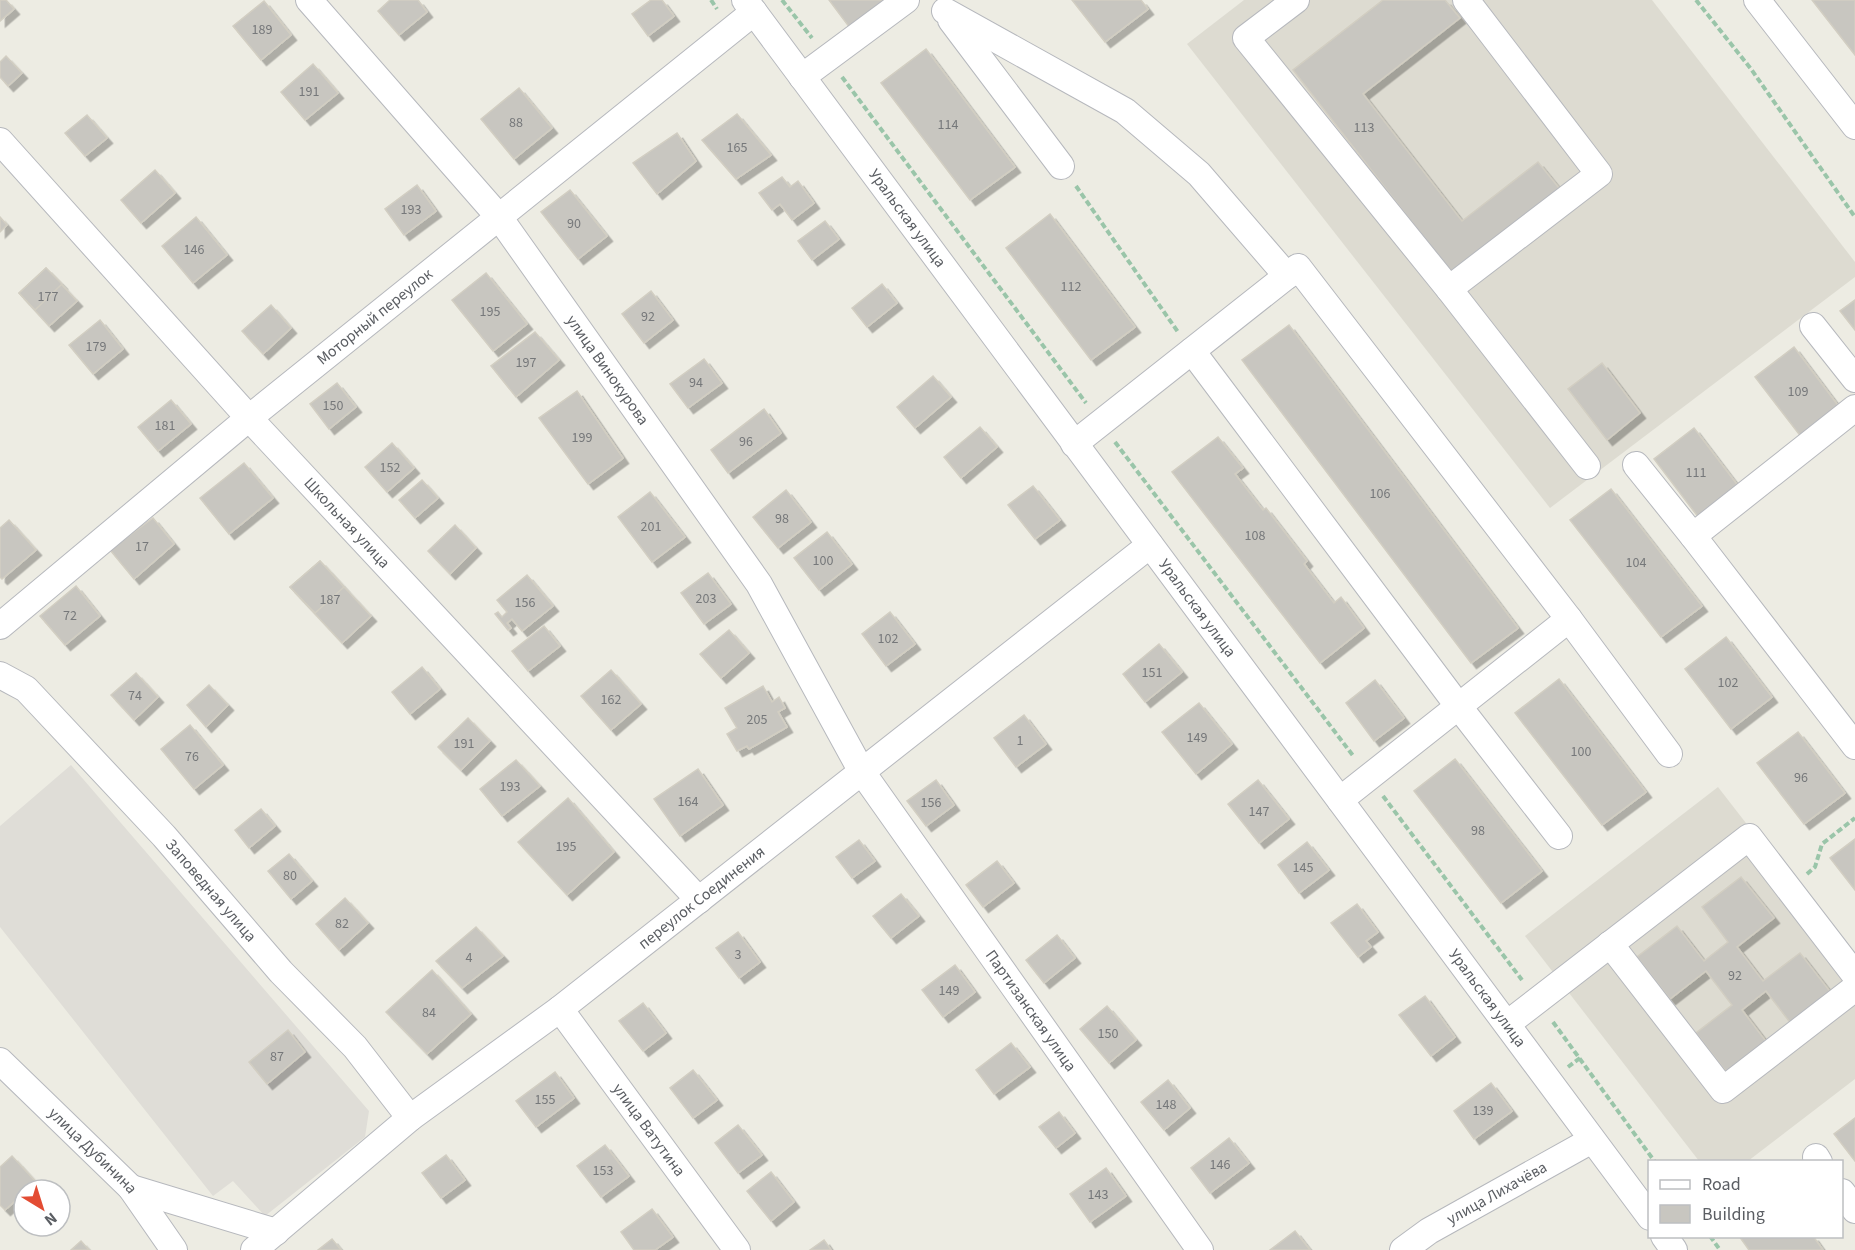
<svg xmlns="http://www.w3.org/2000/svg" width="1855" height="1250" font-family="'Source Sans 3',sans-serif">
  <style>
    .industrial { fill: #dfddd7 }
    .education { fill: #dddbd1 }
    .building { fill: #c8c6c0; stroke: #d2cec2; stroke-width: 1.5; filter: url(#shadow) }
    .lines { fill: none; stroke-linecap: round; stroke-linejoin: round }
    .minor-casing { stroke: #b6b8bd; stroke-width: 28 }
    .path { stroke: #9ac5a9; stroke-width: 4; stroke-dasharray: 6 3; stroke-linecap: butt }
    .minor { stroke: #fff; stroke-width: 26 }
    .labels { text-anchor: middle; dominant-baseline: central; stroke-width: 5; stroke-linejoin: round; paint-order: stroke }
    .number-label { font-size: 14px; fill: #76787a }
    .street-label { font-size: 16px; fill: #5b5e63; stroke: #fff }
  </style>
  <defs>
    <filter id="shadow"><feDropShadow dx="5.5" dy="5.5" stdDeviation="0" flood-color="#0004"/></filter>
  </defs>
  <rect width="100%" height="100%" fill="#edece3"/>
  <path class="industrial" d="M71,765L369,1111L365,1137L265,1216L233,1181L213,1196L0,927V826Z"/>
  <g class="education">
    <path d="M1244,0H1652L1855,262V277L1550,508L1187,44Z"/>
    <path d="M1718,787L1855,964V1079L1748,1161H1699L1525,936Z"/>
  </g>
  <g class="building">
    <path d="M0,0H6L14,9L0,21Z"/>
    <path d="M390,0H418L427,12L399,35L378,11Z"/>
    <path d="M651,0H662L674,16L648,36L632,14Z"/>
    <path d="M829,0H887L850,28Z"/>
    <path d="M1072,0H1141L1148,9L1105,42Z"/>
    <path d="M1383,0H1445L1460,18L1363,94L1462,221L1538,162L1563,193L1455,277L1293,70Z"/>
    <path d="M1812,0H1855V55Z"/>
    <path d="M264,1L291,35L261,60L233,26Z"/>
    <path d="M926,49L1015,167L970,200L881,83Z"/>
    <path d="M6,56L22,73L8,86L0,77V62Z"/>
    <path d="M313,64L338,93L305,120L281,92Z"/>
    <path d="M519,88L552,128L514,159L481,119Z"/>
    <path d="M737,114L771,155L736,179L702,140Z"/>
    <path d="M87,115L107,138L85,156L65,133Z"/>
    <path d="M677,133L696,161L657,194L633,163Z"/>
    <path d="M155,170L175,193L141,223L121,200Z"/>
    <path d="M782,177L790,187L798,181L814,203L792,220L780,204L772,210L759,193Z"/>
    <path d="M417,185L436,211L404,235L385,209Z"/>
    <path d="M570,190L607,236L578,259L541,212Z"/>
    <path d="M1050,214L1135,327L1091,360L1006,248Z"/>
    <path d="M0,217L7,225L0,232Z"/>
    <path d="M196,217L227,255L193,283L162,246Z"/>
    <path d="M825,221L839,239L812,260L798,241Z"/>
    <path d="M46,268L77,301L49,326L19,293Z"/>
    <path d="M46,268L62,284L35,310L19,293Z"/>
    <path d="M486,273L527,324L493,351L452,300Z"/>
    <path d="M882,284L897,303L867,327L852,308Z"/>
    <path d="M651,291L673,320L644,343L622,314Z"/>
    <path d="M1855,300V330L1840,311Z"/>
    <path d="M271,305L291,328L263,354L242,331Z"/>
    <path d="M100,320L123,349L93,374L69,345Z"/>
    <path d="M1289,325L1518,628L1471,663L1242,360Z"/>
    <path d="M535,332L559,360L516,397L491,366Z"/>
    <path d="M1794,347L1840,408L1802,438L1755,377Z"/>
    <path d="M704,359L722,383L688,408L670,384Z"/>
    <path d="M1602,363L1640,413L1607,440L1568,389Z"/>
    <path d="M933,376L951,397L915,428L897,407Z"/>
    <path d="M337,383L356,407L329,429L310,404Z"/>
    <path d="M577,391L623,458L588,484L539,418Z"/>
    <path d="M171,400L191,424L158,451L138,427Z"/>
    <path d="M764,409L781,433L728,473L711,450Z"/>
    <path d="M980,427L997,447L961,478L944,457Z"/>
    <path d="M1694,428L1739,487L1699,518L1654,459Z"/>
    <path d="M1218,437L1243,468L1235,474L1263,510L1266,508L1307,561L1304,564L1334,603L1341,597L1364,628L1320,663L1172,472Z"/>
    <path d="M392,443L414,468L387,492L365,467Z"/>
    <path d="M244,463L273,498L229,534L200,498Z"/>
    <path d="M422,480L438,498L415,518L399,500Z"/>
    <path d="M1033,486L1060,520L1035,539L1008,505Z"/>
    <path d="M1611,489L1702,606L1661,637L1570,520Z"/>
    <path d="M786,490L811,522L778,548L753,517Z"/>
    <path d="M650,492L685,537L652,562L618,517Z"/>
    <path d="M153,518L174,544L134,579L110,550Z"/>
    <path d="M9,520L36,550L2,579L0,577V528Z"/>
    <path d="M455,525L476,548L450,574L428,551Z"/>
    <path d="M827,532L852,564L819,590L794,558Z"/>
    <path d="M320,561L371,616L342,643L290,587Z"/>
    <path d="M320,561L344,587L315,613L290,587Z"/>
    <path d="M708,573L731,604L704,624L681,593Z"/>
    <path d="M527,575L553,606L522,631L512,619L507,623L511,628L508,630L495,614L498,612L502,617L507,612L497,600Z"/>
    <path d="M76,586L100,616L65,645L40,616Z"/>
    <path d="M890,612L915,644L886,666L862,634Z"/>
    <path d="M544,626L560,646L528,671L512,651Z"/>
    <path d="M729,630L749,653L721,678L700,654Z"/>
    <path d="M1726,637L1772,697L1731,729L1685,669Z"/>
    <path d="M1159,644L1182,672L1145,702L1123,674Z"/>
    <path d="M422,667L440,689L410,714L392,692Z"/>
    <path d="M611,670L641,704L611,730L581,696Z"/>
    <path d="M136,673L158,697L134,720L111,695Z"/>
    <path d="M1559,679L1646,792L1602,825L1515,713Z"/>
    <path d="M1375,680L1404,718L1374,741L1346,703Z"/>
    <path d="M209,685L228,705L206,727L187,705Z"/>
    <path d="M763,686L772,702L779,697L785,708L778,712L787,727L749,749L747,746L737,751L727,734L737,728L725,708Z"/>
    <path d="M1199,703L1232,744L1196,774L1162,732Z"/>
    <path d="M1024,715L1046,744L1016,767L994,738Z"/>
    <path d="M468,718L490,741L461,770L438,747Z"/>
    <path d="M190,725L223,765L194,789L161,749Z"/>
    <path d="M1798,732L1845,793L1804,824L1757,763Z"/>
    <path d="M1455,759L1542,871L1501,903L1414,791Z"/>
    <path d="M516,760L540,786L502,816L480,789Z"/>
    <path d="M698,769L723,805L680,836L654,799Z"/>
    <path d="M936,780L954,805L926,826L907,801Z"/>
    <path d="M1258,780L1289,819L1259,843L1228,804Z"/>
    <path d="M568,798L614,852L567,895L518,842Z"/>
    <path d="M261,809L275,826L249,848L235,830Z"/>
    <path d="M1855,839V890L1830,858Z"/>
    <path d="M859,840L875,861L852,878L836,857Z"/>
    <path d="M1307,842L1329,870L1299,893L1278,865Z"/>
    <path d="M289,854L312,881L291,899L268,871Z"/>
    <path d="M997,861L1014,883L983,907L966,885Z"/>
    <path d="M1741,877L1774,918L1737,947L1763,981L1800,953L1832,994L1792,1025L1766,991L1742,1010L1768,1044L1728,1074L1696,1033L1732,1005L1706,971L1670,999L1637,957L1677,926L1704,961L1728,942L1702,907Z"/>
    <path d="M901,894L919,916L891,938L873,916Z"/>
    <path d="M345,898L368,923L339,950L316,924Z"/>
    <path d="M1357,904L1378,932L1366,941L1371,947L1358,957L1331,923Z"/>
    <path d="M476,927L503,956L462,988L436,961Z"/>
    <path d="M738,932L760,962L739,978L716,948Z"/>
    <path d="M1057,935L1075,958L1044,983L1026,960Z"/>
    <path d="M955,965L975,992L943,1017L922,990Z"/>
    <path d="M432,970L471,1014L427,1054L386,1012Z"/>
    <path d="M1425,996L1455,1037L1431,1056L1399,1015Z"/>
    <path d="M643,1003L666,1033L643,1051L619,1021Z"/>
    <path d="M1107,1006L1136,1040L1109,1063L1080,1029Z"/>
    <path d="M288,1030L305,1052L267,1084L249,1062Z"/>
    <path d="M1011,1043L1030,1067L994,1094L976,1070Z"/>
    <path d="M693,1070L717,1100L693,1118L670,1088Z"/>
    <path d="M555,1072L574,1098L536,1127L516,1101Z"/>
    <path d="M1168,1080L1190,1108L1164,1130L1141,1102Z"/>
    <path d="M1491,1083L1512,1111L1474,1139L1454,1111Z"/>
    <path d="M1059,1112L1075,1133L1056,1148L1039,1127Z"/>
    <path d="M1855,1118V1161L1834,1134Z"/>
    <path d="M738,1125L762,1155L738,1173L715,1143Z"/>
    <path d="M1229,1138L1249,1163L1210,1193L1191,1168Z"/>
    <path d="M605,1145L629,1176L601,1197L577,1166Z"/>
    <path d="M446,1155L465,1180L441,1198L422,1173Z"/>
    <path d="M12,1156L36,1182L27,1190H24V1193L5,1210L0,1205V1167Z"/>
    <path d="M1106,1168L1126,1196L1090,1222L1070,1194Z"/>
    <path d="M771,1172L794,1202L771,1221L747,1191Z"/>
    <path d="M652,1209L673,1237L655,1250H634L621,1232Z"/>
    <path d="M1295,1231L1310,1250H1270Z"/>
    <path d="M1739,1236H1813L1823,1250H1749Z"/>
    <path d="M332,1239L341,1250H318Z"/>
    <path d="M824,1240L831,1250H810Z"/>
    <path d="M81,1241L89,1250H71Z"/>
  </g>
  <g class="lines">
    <g class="minor-casing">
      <g id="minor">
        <path id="s1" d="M309,0L499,217L759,584L862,772L1200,1250"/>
        <path id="s2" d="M745,0L1650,1217"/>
        <path d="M1296,0L1246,38L1449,289L1599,174L1466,0"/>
        <path d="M1757,0L1855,126"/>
        <path d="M945,11L1125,111L1199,174L1287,276"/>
        <path d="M951,20L1061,166"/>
        <path d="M802,77L906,0"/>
        <path id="s3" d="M0,141L249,418L699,900"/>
        <path d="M1449,289L1587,466"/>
        <path d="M1813,326L1855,379"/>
        <path d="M1192,351L1459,707L1559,836"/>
        <path d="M1855,408L1693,536L1855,746"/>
        <path d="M1074,444L1298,267L1569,619L1669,754"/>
        <path d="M1636,465L1693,536"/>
        <path id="s4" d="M0,626L249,418L754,12"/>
        <path id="s5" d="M0,675L26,689L164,836L281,972L355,1047L410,1118"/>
        <path d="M1340,800L1569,619"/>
        <path d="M1610,944L1723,1090L1855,988"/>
        <path id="s6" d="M560,1009L737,1250"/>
        <path d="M1507,1024L1749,837L1855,975"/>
        <path id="s7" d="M0,1061L131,1188L174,1250"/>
        <path d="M1816,1157L1819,1162"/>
        <path d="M131,1188L276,1232"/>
        <path d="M1842,1192L1855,1210"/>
        <path d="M1664,1236L1674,1250"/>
        <path id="s8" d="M254,1250L410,1118L560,1009L1150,545"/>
        <path id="s9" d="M1403,1250L1429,1231L1592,1140"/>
      </g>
    </g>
    <g class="path">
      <path d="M711,0L717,9"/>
      <path d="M782,0L812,38"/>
      <path d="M1696,0L1751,69L1855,217"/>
      <path d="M842,77L1086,403"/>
      <path d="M1076,186L1178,332"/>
      <path d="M1115,442L1354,757"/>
      <path d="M1383,796L1522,980"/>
      <path d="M1807,874L1815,867L1822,844L1855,818"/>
      <path d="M1553,1022L1655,1162"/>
      <path d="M1568,1067L1580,1058"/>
      <path d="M1710,1236L1720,1250"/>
    </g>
    <use href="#minor" class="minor"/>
  </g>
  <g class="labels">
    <g class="number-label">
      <text x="262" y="30">189</text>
      <text x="309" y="92">191</text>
      <text x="516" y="123">88</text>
      <text x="948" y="125">114</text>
      <text x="1364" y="128">113</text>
      <text x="737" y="148">165</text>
      <text x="411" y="210">193</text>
      <text x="574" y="224">90</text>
      <text x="194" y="250">146</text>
      <text x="1071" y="287">112</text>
      <text x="48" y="297">177</text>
      <text x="490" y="312">195</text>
      <text x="648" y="317">92</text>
      <text x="96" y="347">179</text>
      <text x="526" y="363">197</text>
      <text x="696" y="383">94</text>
      <text x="1798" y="392">109</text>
      <text x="333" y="406">150</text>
      <text x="165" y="426">181</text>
      <text x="582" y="438">199</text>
      <text x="746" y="442">96</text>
      <text x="390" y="468">152</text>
      <text x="1696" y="473">111</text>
      <text x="1380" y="494">106</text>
      <text x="782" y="519">98</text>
      <text x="651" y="527">201</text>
      <text x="1255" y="536">108</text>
      <text x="142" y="547">17</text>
      <text x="823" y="561">100</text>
      <text x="1636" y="563">104</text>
      <text x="706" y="599">203</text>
      <text x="330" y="600">187</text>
      <text x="525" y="603">156</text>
      <text x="70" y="616">72</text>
      <text x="888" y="639">102</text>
      <text x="1152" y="673">151</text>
      <text x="1728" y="683">102</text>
      <text x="135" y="696">74</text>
      <text x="611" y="700">162</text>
      <text x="757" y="720">205</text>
      <text x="1197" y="738">149</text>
      <text x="1020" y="741">1</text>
      <text x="464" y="744">191</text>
      <text x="1581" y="752">100</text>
      <text x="192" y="757">76</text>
      <text x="1801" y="778">96</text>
      <text x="510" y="787">193</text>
      <text x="688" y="802">164</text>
      <text x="931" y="803">156</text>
      <text x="1259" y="812">147</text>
      <text x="1478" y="831">98</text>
      <text x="566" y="847">195</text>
      <text x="1303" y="868">145</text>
      <text x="290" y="876">80</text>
      <text x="342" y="924">82</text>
      <text x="738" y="955">3</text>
      <text x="469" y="958">4</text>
      <text x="1735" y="976">92</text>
      <text x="949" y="991">149</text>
      <text x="429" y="1013">84</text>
      <text x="1108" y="1034">150</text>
      <text x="277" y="1057">87</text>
      <text x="545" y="1100">155</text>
      <text x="1166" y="1105">148</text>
      <text x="1483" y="1111">139</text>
      <text x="1220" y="1165">146</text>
      <text x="603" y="1171">153</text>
      <text x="1098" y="1195">143</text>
    </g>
    <g class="street-label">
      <text stroke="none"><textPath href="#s2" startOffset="272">Уральская улица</textPath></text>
      <text stroke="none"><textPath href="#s4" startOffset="486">Моторный переулок</textPath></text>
      <text stroke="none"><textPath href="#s1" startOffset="476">улица Винокурова</textPath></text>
      <text stroke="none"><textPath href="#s3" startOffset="516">Школьная улица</textPath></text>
      <text stroke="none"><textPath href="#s2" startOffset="758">Уральская улица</textPath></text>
      <text stroke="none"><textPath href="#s5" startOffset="303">Заповедная улица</textPath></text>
      <text stroke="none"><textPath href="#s8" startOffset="570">переулок Соединения</textPath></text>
      <text stroke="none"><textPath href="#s2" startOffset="1244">Уральская улица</textPath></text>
      <text stroke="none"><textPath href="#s1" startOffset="1245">Партизанская улица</textPath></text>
      <text stroke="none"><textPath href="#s6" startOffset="150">улица Ватутина</textPath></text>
      <text stroke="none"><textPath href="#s7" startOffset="129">улица Дубинина</textPath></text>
      <text stroke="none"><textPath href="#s9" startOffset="110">улица Лихачёва</textPath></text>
    </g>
  </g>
  <rect x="1648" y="1160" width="195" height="78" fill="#ffffff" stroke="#bdbfc1" stroke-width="1.5"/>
  <rect x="1660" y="1180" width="30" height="9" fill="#ffffff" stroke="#bdbfc1" stroke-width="1.5"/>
  <text x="1702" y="1190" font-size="18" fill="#5b5e63">Road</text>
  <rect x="1660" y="1205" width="30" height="18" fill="#c8c6c0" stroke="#bdbfc1" stroke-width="1.5"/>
  <text x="1702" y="1220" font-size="18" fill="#5b5e63">Building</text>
  <g transform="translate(42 1208) rotate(142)"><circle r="28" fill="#ffffff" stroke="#bdbfc1" stroke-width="1.5"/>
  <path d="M0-4.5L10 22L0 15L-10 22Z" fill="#e34c33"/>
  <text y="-9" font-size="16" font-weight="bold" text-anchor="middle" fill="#5b5e63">N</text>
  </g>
</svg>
